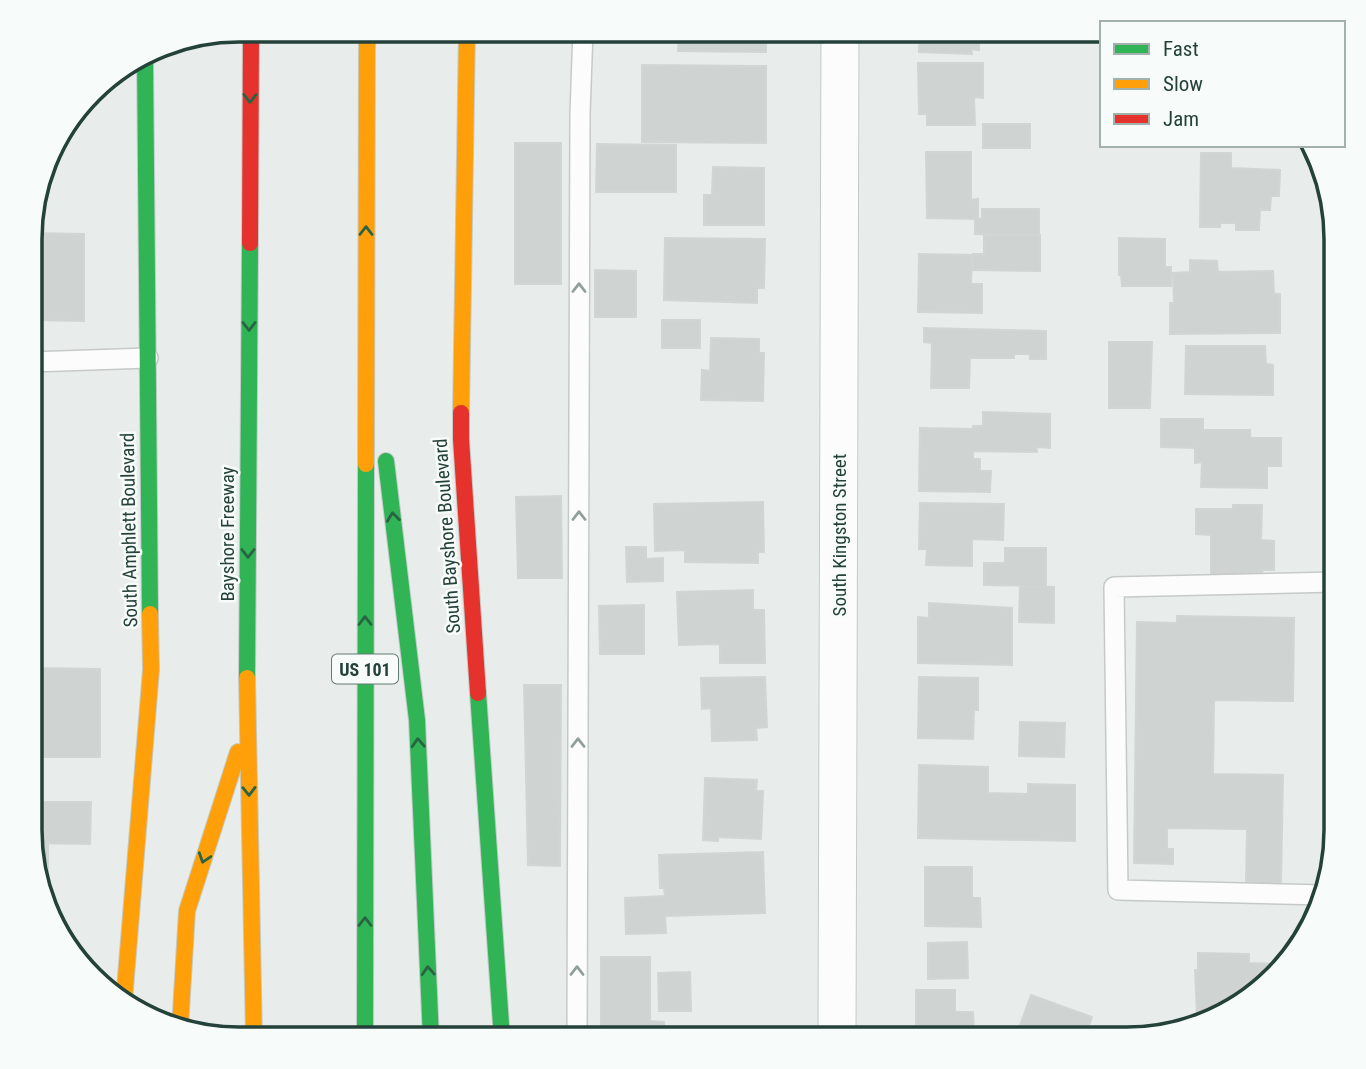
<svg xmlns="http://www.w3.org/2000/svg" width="1366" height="1069" font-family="'Roboto Condensed',sans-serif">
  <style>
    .building { fill: #cfd4d2; stroke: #d1d6d4; stroke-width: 2 }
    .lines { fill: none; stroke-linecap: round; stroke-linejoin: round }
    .lane-casing { stroke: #c5cac8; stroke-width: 22 }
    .street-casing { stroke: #c5cac8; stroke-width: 39 }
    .fast-casing { stroke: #c3cbc8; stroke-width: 18 }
    .slow-casing { stroke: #c3cbc8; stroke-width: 18 }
    .jam-casing { stroke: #c3cbc8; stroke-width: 18 }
    .lane { stroke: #fcfcfc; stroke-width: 19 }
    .street { stroke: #fcfcfc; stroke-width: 37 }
    .fast { stroke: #30b455; stroke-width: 16 }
    .slow { stroke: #ff9f0a; stroke-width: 16 }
    .jam { stroke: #e5322d; stroke-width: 16 }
    .oneway { stroke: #286442 }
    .oneway2 { stroke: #909f9b }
    .labels { text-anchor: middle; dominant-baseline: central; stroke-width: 5; stroke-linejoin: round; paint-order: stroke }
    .shield { fill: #f7fbf9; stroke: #637a73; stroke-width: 2 }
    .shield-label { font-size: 18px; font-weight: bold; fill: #24423a }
    .street-label { font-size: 19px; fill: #24423a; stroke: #f7fbf9 }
    .rim { fill: none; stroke: #24423a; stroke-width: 3.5 }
  </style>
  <rect width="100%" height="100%" fill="#e8edeb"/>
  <g class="building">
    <path d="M679,30H766V52L678,51Z"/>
    <path d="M920,30H979V50L971,49L972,54L919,52Z"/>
    <path d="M918,63H983V98L974,97L975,125H927V114H919Z"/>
    <path d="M642,65L766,66V143L642,142Z"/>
    <rect x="983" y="124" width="47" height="24"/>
    <rect x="515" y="143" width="46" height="141"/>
    <path d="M597,144L676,145V192H596Z"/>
    <path d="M926,152H971V200L978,199V219L927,218Z"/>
    <path d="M1201,153H1231V168L1280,170L1279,196H1271L1270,210H1260L1259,230H1236V223H1220V227H1200Z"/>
    <path d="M713,167L764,168V225H704V195H712Z"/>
    <path d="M982,209H1039V235L975,234V218L982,219Z"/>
    <path d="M32,233L84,234V321L31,320Z"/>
    <path d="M984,235H1040V271L973,270V254H984Z"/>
    <path d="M665,238L765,239L764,288H757V303L664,300Z"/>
    <path d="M1119,238L1165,239V267H1171V286H1122L1121,275H1119Z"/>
    <path d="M919,254L972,255L971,284H982V313L918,312Z"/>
    <path d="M1190,260L1217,261L1218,272L1273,271L1274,294H1280V333L1170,334V303H1174L1173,273L1190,272Z"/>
    <path d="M595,270L636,271V317H595Z"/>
    <rect x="662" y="320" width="38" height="28"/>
    <path d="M924,328L1046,331V359H1030V354H1014V358H970L969,388H931L932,343L924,342Z"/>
    <path d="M711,338L759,339V353H764L763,401L701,400L702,370L710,371Z"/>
    <path d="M1109,342H1152L1150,408H1109Z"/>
    <path d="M1186,346H1265L1266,364L1273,365V395L1185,394Z"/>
    <path d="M983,412L1050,414V448L1036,447L1037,452L973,451V459H980V471H991L990,492L919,491L920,428L973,429V426H983Z"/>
    <path d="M1161,419H1203V430H1250V438H1281V466H1267V488L1201,487L1202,462L1195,463V448L1161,447Z"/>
    <path d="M561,496L562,578H518L516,497Z"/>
    <path d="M763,502L764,552H758V563L685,562V550L655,551L654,504Z"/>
    <path d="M920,503L1004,504L1003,540L972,539V566L926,565L927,549H919Z"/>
    <path d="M1233,505H1262L1261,540L1274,541V570H1262L1263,578L1211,577V535L1196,534V509H1233Z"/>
    <path d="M626,547H646V559L663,558V581L627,582Z"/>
    <path d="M1005,548H1046V586L984,585V563H1005Z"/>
    <path d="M1020,586L1054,587V623L1019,622Z"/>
    <path d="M753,590V610H764L765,663H720V644L679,645L677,592Z"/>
    <path d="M929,603L1012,608V665L918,663V617L929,618Z"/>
    <path d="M644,605V654H600L599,606Z"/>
    <path d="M1177,616L1294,618L1293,701L1214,700L1213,774L1283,775L1281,884H1246L1247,829L1167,828V849H1173V864L1134,863L1137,622L1177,623Z"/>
    <path d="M31,668L100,669V757H30Z"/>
    <path d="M765,677L767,727L756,728L757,740L712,741L711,708L702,709L701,678Z"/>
    <path d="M919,677L978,678V710H974L973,739L918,738Z"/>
    <path d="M524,685H561L560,866L528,865Z"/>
    <path d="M1020,722L1065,723L1064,757L1019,756Z"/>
    <path d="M919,765L988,767V793L1028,794V784L1075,785V841L918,838Z"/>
    <path d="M705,778L757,780L756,791H763L761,839L718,837V841L703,840Z"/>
    <path d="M30,802H91L90,844L30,843Z"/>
    <path d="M30,845H48V909Z"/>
    <path d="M763,852L765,913L665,916L666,933L626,934L625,898L665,896L664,888H660L659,855Z"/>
    <path d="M925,867H972V898H980L981,927L925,926Z"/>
    <path d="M967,942L968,978L928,979V943Z"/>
    <path d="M1198,953L1249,954V963L1279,964V972L1219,1015L1197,1014L1195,970H1198Z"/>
    <path d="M601,957H650V1021L664,1022V1039H601Z"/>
    <path d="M690,972L691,1011H659L658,973Z"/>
    <path d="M916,990H955V1012H973L974,1031H965L966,1039H916Z"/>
    <path d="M1031,995L1092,1017L1084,1039H1015Z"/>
    <path d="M781,1028V1039H697L696,1029Z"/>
  </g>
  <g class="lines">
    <g class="lane-casing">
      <g id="lane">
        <path d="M31,362L148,358"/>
        <path d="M1324,895L1118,890L1114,587L1336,582"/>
        <path d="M577,1039L580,114L583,30"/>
      </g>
    </g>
    <g class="street-casing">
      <path id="street" d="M837,1039L840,30"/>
    </g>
    <g class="fast-casing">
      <g id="fast">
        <path d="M145,56L150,614"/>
        <path d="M386,461L417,720L431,1039"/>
        <path d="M247,678L250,243"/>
        <path d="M478,693L502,1039"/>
        <path d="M365,1039L366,464"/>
      </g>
    </g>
    <g class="slow-casing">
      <g id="slow">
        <path d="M461,413L467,30"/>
        <path d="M366,464L367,30"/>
        <path d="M247,678L254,1039"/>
        <path d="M124,1001L151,670L150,614"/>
        <path d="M180,1028L187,911L238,752"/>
      </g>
    </g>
    <g class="jam-casing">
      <g id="jam">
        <path d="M250,243L251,30"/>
        <path d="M461,413V439L478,693"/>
      </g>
    </g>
    <use href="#lane" class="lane"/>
    <use href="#street" class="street"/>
    <use href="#fast" class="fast"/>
    <use href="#slow" class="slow"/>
    <use href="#jam" class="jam"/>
  </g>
  <defs><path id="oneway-chevron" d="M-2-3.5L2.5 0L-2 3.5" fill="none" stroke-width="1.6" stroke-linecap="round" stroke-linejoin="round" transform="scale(1.75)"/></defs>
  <g class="oneway">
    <use href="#oneway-chevron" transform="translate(250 98) rotate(90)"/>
    <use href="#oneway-chevron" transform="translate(366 231) rotate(-90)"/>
    <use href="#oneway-chevron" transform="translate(249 326) rotate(90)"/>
    <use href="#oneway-chevron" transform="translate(393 517) rotate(-97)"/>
    <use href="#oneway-chevron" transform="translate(248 553) rotate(90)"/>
    <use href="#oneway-chevron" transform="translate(365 621) rotate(-90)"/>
    <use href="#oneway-chevron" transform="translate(418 743) rotate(-93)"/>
    <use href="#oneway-chevron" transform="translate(249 791) rotate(89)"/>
    <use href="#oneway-chevron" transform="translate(204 858) rotate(108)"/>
    <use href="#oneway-chevron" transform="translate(365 922) rotate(-90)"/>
    <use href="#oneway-chevron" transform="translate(428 971) rotate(-93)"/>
  </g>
  <g class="oneway2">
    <use href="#oneway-chevron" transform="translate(579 288) rotate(-90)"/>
    <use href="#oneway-chevron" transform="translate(579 516) rotate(-90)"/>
    <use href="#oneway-chevron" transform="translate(578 743) rotate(-90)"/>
    <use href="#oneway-chevron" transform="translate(577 971) rotate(-90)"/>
  </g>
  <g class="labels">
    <rect class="shield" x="332" y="654.5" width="66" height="29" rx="5"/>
    <g class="shield-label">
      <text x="365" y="669">US 101</text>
    </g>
    <g class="street-label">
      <text transform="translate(129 530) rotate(-91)">South Amphlett Boulevard</text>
      <text transform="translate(227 534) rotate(-90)">Bayshore Freeway</text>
      <text transform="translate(839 535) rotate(-90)">South Kingston Street</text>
      <text transform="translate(447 536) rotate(-94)">South Bayshore Boulevard</text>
    </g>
  </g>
  <path d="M0 0H1366V1069H0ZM239 42H1127A197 197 0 0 1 1324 239V830A197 197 0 0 1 1127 1027H239A197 197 0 0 1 42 830V239A197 197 0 0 1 239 42Z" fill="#f7fbf9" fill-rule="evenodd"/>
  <path class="rim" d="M239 42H1127A197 197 0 0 1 1324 239V830A197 197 0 0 1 1127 1027H239A197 197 0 0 1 42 830V239A197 197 0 0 1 239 42Z"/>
  <rect x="1100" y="21" width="245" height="126" fill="#f7fbf9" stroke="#a3b1ad" stroke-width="2"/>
  <rect x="1114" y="44" width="35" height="10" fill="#30b455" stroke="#a3b1ad" stroke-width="2"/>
  <text x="1163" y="56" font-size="21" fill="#24423a">Fast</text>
  <rect x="1114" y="79" width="35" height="10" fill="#ff9f0a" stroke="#a3b1ad" stroke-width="2"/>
  <text x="1163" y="91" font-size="21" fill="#24423a">Slow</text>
  <rect x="1114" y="114" width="35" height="10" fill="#e5322d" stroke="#a3b1ad" stroke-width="2"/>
  <text x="1163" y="126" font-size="21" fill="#24423a">Jam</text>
</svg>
